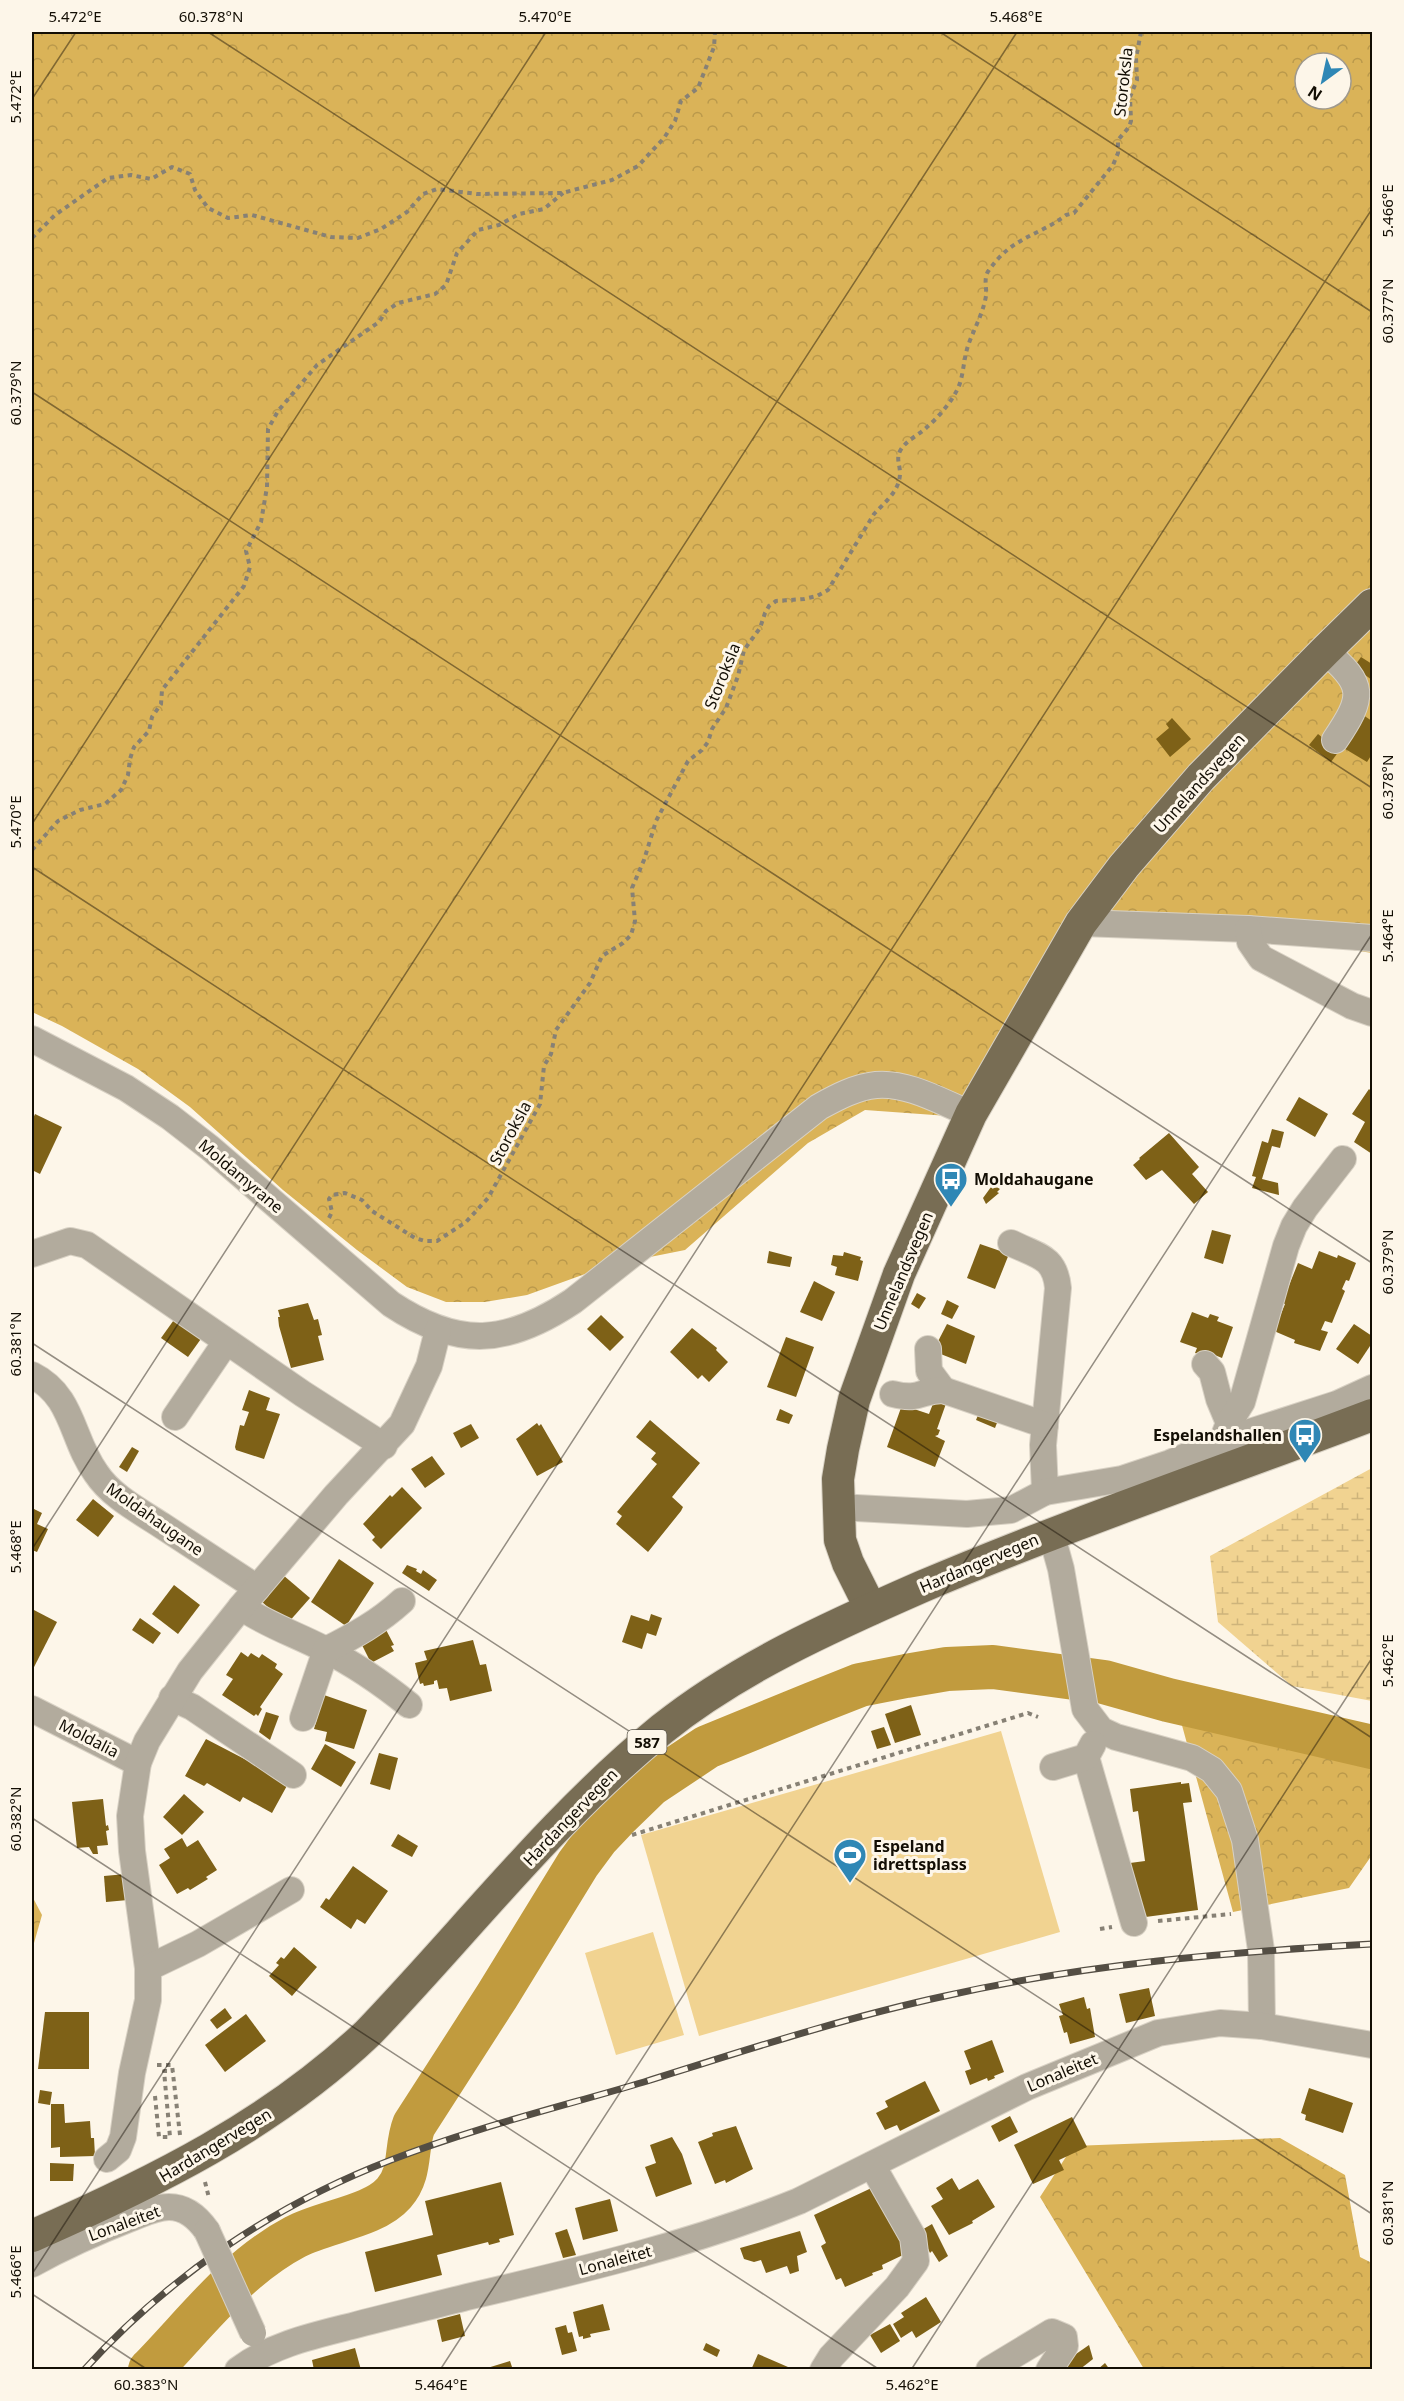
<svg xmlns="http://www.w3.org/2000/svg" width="1404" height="2401" font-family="'Noto Sans',sans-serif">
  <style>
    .forest { fill: url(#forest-crowns); fill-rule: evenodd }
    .wetland { fill: url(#wetland-marsh) }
    .park { fill: #f1d391 }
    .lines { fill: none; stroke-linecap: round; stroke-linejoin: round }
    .river { stroke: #c19b3e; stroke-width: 44 }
    .building { fill: #7e6117 }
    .minor-casing { stroke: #d8d1c4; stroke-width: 28 }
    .major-casing { stroke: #d8d1c4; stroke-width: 34 }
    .path { stroke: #878175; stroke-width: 4; stroke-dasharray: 4.5 4.5; stroke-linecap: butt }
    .minor { stroke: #b2ab9d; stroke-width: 26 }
    .major { stroke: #786d54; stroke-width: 32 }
    .rail-casing { stroke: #544e44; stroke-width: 7 }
    .rail { stroke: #fdf6e9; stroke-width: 4.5; stroke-dasharray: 14; stroke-linecap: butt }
    .minor-bridge-casing { stroke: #d8d1c4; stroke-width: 28; stroke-linecap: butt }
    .minor-bridge { stroke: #b2ab9d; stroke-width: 26 }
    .ticks { fill: none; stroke: #130e04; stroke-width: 1.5; stroke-opacity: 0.45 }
    .labels { text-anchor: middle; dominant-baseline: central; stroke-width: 6; stroke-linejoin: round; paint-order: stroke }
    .shield { fill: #fdf6e9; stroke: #595449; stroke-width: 1.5 }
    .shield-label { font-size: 15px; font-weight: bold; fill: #130e04 }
    .street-label { font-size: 16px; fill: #130e04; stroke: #fdf6e9 }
    .poi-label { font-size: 16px; font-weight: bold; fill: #130e04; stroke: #fdf6e9; text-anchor: start }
    .neatline { fill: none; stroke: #130e04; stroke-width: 2 }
    .ticks-label { font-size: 15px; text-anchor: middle; fill: #130e04 }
  </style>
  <defs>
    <pattern id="forest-crowns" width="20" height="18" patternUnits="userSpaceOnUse" patternTransform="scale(1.5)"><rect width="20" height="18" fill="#dab358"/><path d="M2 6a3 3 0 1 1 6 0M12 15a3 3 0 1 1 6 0" fill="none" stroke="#ba994b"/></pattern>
    <pattern id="wetland-marsh" width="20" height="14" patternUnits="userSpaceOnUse" patternTransform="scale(1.5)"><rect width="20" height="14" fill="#f1d391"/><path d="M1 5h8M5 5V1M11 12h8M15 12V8" fill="none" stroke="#ceb47b"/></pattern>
  </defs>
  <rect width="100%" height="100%" fill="#fdf6e9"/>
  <g class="forest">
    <path d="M32,32H1372V953L1148,918L1100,915L982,1107L948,1116L865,1110L808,1143L685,1250L610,1265L527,1295L485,1302H446L407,1287L357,1250L283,1190L190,1107L138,1069L62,1026L32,1012ZM1305,63H1341V99H1305Z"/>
    <path d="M1237,1704L1315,1741L1372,1754V1855L1349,1888L1233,1912L1177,1707Z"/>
    <path d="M32,1896L42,1915L32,1950Z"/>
    <path d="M1280,2138L1345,2175L1360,2257L1372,2263V2369H1144L1040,2197L1073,2146Z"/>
  </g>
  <path class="wetland" d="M1372,1468V1701L1292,1686L1218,1622L1210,1556Z"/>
  <g class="park">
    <path d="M1001,1731L1060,1932L699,2036L641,1835Z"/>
    <path d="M653,1932L684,2035L616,2055L585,1953Z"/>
  </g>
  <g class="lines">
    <path class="river" d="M150,2370C196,2323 236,2268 295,2237C325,2221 373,2217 394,2193C412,2173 405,2148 414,2125L497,1996L578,1864L598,1837L616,1818L650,1785L707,1747L812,1704L860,1685L906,1676L947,1669L993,1667L1104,1682L1168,1700L1372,1747"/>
  </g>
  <g class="building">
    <path d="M1361,657L1372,664V680L1354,667Z"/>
    <path d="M1363,715L1372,721V754L1367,762L1342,747Z"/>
    <path d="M1172,718L1191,739L1170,757L1156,739L1169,728L1166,724Z"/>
    <path d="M1318,734L1339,751L1331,762L1309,745Z"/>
    <path d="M1369,1089L1372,1092V1154L1354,1142L1365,1122L1352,1114Z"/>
    <path d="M1299,1097L1328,1114L1315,1137L1286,1120Z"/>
    <path d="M35,1114L62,1127L40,1174L32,1170V1121Z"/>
    <path d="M1272,1129L1284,1132L1280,1148L1272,1146L1262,1179L1278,1183L1279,1195L1252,1188L1256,1177L1252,1176L1262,1141L1268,1143Z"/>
    <path d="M1169,1133L1199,1167L1192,1174L1208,1192L1194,1204L1162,1170L1146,1180L1133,1165L1140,1159L1139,1158Z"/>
    <path d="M995,1186L1000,1189L997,1192L999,1193L986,1204L983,1198L991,1187L993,1189Z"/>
    <path d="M1212,1230L1231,1235L1223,1264L1204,1258Z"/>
    <path d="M980,1244L1009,1254L995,1289L967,1278Z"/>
    <path d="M769,1251L792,1257L790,1267L767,1263Z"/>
    <path d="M1319,1251L1337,1258L1338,1255L1356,1263L1349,1281L1346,1280L1342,1289L1345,1291L1332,1323L1325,1321L1321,1330L1328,1332L1320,1351L1294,1343L1295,1340L1274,1331L1285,1304L1282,1303L1298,1263L1312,1269Z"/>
    <path d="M844,1252L861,1257L860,1260L863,1261L858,1281L835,1275L837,1267L831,1265L833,1255L843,1256Z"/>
    <path d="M814,1281L835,1292L822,1321L800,1312Z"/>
    <path d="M917,1293L926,1298L919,1309L911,1304Z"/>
    <path d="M947,1300L959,1306L952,1319L941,1314Z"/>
    <path d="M308,1303L314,1320L318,1319L322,1335L318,1336L324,1360L291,1368L279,1326L278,1317H280L278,1310Z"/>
    <path d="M1192,1312L1208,1318L1210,1314L1219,1317L1217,1321L1233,1327L1222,1358L1205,1351L1204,1356L1195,1353L1197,1348L1180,1342Z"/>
    <path d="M601,1315L624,1337L610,1351L587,1329Z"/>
    <path d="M176,1317L203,1336L188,1357L161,1338Z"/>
    <path d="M947,1324L975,1336L966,1364L933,1351Z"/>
    <path d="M1354,1324L1372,1336V1343L1358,1364L1336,1349Z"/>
    <path d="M692,1328L717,1348L716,1350L728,1362L709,1382L702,1375L698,1379L670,1352Z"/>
    <path d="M786,1337L814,1347L796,1397L767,1387Z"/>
    <path d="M249,1390L270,1398L266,1410L280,1414L264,1459L236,1450L235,1447L240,1425L244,1426L249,1412L242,1410Z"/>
    <path d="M936,1396L948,1398L937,1429L940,1430L938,1435L935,1436L945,1441L935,1467L887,1447L902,1405L929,1414Z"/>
    <path d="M981,1408L1000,1415L995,1428L976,1420Z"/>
    <path d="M780,1409L793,1415L789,1424L776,1420Z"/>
    <path d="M650,1420L700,1463L672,1497L683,1507L681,1511L648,1552L616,1524L622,1516L617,1512L657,1464L651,1459L656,1453L636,1437Z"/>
    <path d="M537,1423L539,1426L541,1424L563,1462L537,1476L516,1439Z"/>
    <path d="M471,1424L479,1438L461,1448L453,1433Z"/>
    <path d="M132,1447L139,1451L127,1472L119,1467Z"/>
    <path d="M432,1456L445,1474L425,1488L411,1469Z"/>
    <path d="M402,1487L422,1508L381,1549L372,1540L375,1537L363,1524L390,1495L392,1497Z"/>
    <path d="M93,1499L114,1516L98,1537L76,1520Z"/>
    <path d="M32,1508L42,1513L37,1524L48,1529L37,1552L32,1550Z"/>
    <path d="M339,1559L374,1583L346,1626L311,1602Z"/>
    <path d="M407,1565L417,1569L416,1571L421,1574L423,1570L437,1580L429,1591L402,1573Z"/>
    <path d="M283,1575L310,1598L287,1624L261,1601Z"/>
    <path d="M174,1585L200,1605L178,1634L152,1614Z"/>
    <path d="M32,1609L57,1622L32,1671Z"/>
    <path d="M651,1614L662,1618L656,1636L647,1633L642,1649L622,1642L631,1615L649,1621Z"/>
    <path d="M140,1618L161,1633L153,1644L132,1630Z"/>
    <path d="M384,1626L394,1645L391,1646L394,1651L371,1663L359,1639Z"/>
    <path d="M473,1640L480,1665L486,1664L492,1691L450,1701L447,1688L439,1689L437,1680L434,1681V1684L424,1686L423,1683L420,1684L415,1663L427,1660L424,1651Z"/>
    <path d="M241,1652L248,1657L251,1653L259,1658L262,1654L277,1664L275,1668L283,1674L260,1707L262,1709L258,1716L256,1714L254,1716L222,1695L233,1679L226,1675Z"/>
    <path d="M324,1695L367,1710L354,1749L325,1741L327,1732L314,1729Z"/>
    <path d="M911,1705L921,1735L895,1743L885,1714Z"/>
    <path d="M266,1712L279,1716L270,1740L259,1732Z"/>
    <path d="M884,1727L891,1745L877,1749L871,1731Z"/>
    <path d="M206,1739L289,1782L272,1813L243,1797L240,1802L207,1783L204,1786L185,1776Z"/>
    <path d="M325,1744L356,1762L341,1787L311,1769Z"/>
    <path d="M379,1753L398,1758L390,1790L370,1784Z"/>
    <path d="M1181,1782V1784L1189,1783L1192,1802L1183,1803L1198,1910L1138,1918L1130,1863L1145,1861L1138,1811L1133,1812L1130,1789Z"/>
    <path d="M184,1794L204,1812L182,1835L163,1817Z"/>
    <path d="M103,1799L106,1826L108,1825L109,1830L106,1831L108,1845L97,1846L98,1854H93L89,1847L77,1848L72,1802Z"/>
    <path d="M398,1834L418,1846L412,1857L391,1846Z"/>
    <path d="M182,1838L187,1847L198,1840L217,1870L206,1877L208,1879L190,1890L188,1888L177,1894L159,1865L170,1858L164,1849Z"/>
    <path d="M353,1866L388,1891L365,1924L357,1919L351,1929L320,1907L326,1898L329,1900Z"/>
    <path d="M126,1874L128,1900L106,1902L104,1876Z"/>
    <path d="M294,1947L317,1967L292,1996L269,1976L279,1965L276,1963L281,1957L284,1959Z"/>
    <path d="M1149,1988L1155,2016L1126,2023L1119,1994Z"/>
    <path d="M1084,1997L1087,2009L1090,2008L1095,2037L1070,2044L1067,2032L1064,2033L1059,2016L1063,2015L1059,2004Z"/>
    <path d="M225,2008L232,2018L217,2029L210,2020Z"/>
    <path d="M45,2012H89V2069H38Z"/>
    <path d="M246,2014L266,2041L225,2072L205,2045Z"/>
    <path d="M992,2040L1004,2072L994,2076L995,2078L988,2081L987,2078L970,2085L965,2071L971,2069L964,2051Z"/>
    <path d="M925,2081L940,2111L900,2131L897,2125L885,2130L876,2113L888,2107L885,2101Z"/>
    <path d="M1309,2088L1353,2103L1343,2133L1305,2120L1306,2115L1301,2113Z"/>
    <path d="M40,2090L52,2092L50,2105L38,2103Z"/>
    <path d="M51,2104H64L65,2123L90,2121L91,2138H94L95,2156L60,2157V2147L51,2148Z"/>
    <path d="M1010,2116L1018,2132L999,2142L991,2126Z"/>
    <path d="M1072,2117L1087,2147L1059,2160L1064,2170L1033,2184L1014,2145Z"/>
    <path d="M736,2126L753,2169L726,2183L725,2180L715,2184L698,2142L713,2136L712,2133Z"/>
    <path d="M672,2137L682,2154L692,2184L656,2197L645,2167L656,2163L650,2145Z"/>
    <path d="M50,2163L74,2164L73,2181H50Z"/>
    <path d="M952,2178L959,2190L978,2179L995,2207L972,2221L973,2223L949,2235L931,2206L943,2199L936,2188Z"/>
    <path d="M501,2182L514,2235L499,2239L500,2242L489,2245L488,2242L437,2255L442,2275L375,2292L365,2252L433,2235L425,2201Z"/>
    <path d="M880,2184L899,2232L903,2255L882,2265L883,2269L872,2273L873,2275L845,2287L841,2278L836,2280L821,2246L826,2243L814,2215Z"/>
    <path d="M610,2199L618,2231L583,2240L575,2208Z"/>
    <path d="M932,2224L948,2256L939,2262L932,2251L930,2253L920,2231Z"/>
    <path d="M567,2229L576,2255L563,2258L555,2233Z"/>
    <path d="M800,2231L807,2252L797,2256L799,2271L790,2274L787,2266L766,2273L761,2260L754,2262L744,2259L740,2248Z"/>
    <path d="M926,2297L941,2322L916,2338L912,2331L901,2338L893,2324L904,2317L901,2313Z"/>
    <path d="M603,2304L610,2330L590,2334L591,2337L583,2339V2336L579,2337L573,2312Z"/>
    <path d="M460,2314L465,2336L442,2342L437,2320Z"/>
    <path d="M890,2324L900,2341L881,2353L870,2335Z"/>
    <path d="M566,2325L568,2333L572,2332L577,2351L562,2355L555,2328Z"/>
    <path d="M706,2343L720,2350L717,2357L703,2350Z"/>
    <path d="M1089,2345L1093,2359L1079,2370H1067L1063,2363Z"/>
    <path d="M355,2348L361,2370H314L312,2360Z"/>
    <path d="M758,2354L788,2367L787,2370H751Z"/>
    <path d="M510,2361L513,2370H484V2369Z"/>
    <path d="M1105,2363L1110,2370H1097Z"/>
  </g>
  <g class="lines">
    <g class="minor-casing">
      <g id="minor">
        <path d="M1325,651C1366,685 1364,697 1335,740"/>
        <path d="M1081,923L1248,929L1372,938"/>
        <path d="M1248,929L1250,942L1261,958L1352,1006L1372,1013"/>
        <path d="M32,1039L126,1088L170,1117L210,1148L391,1304C459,1349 507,1345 573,1301L819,1107C837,1097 856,1087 876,1085C908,1082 943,1103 971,1114"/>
        <path d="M1011,1243C1037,1256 1055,1256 1058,1288L1043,1445L1045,1492"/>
        <path d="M32,1254L70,1241L87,1245L303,1394L384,1446"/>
        <path d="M928,1349L929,1371L943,1390"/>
        <path d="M1205,1364L1212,1372L1219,1399L1229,1423"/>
        <path d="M32,1375C74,1396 71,1439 96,1473C111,1496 138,1510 161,1525C193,1546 225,1567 257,1588"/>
        <path d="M893,1394C921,1401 920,1390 943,1390L1045,1425"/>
        <path d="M175,1417L226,1342"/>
        <path d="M1222,1441L1229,1423L1242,1402L1286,1246L1294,1226L1305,1208L1343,1159"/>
        <path d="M838,1507L967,1514L1011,1510L1045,1492L1122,1479L1170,1463L1222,1441L1337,1404L1372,1388"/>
        <path d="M1051,1533L1061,1569L1085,1709L1101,1730L1116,1737L1192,1758L1212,1770L1229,1791L1245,1840L1261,1950L1262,2026"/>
        <path d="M241,1607C267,1625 295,1634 324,1649C354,1664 383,1684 409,1705"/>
        <path d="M172,1698L192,1707L293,1775"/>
        <path d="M32,1709L138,1763"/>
        <path d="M303,1718L326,1650C354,1636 379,1622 402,1601"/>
        <path d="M1086,1757L1134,1923"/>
        <path d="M1053,1767L1086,1757L1093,1744"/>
        <path d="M148,1968L132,1851L130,1816L138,1763L147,1741L190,1671L241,1607L336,1495L402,1424L429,1366L438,1330"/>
        <path d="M107,2159L118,2150L123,2137L132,2073L148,2000V1968L198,1944L291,1890"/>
        <path d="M32,2264C63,2247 96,2232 129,2219C142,2214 155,2207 169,2207C185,2207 198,2218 207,2231"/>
        <path d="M238,2370C271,2345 312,2336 352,2326C390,2316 428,2307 467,2297C578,2271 693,2244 799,2201L1027,2087L1158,2033L1220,2023L1262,2026L1372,2045"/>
        <path d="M823,2370L831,2357L897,2287L916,2261L913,2237L872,2165"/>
        <path d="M989,2370L1052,2332L1064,2337L1065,2346L1049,2370"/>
      </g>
    </g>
    <g class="major-casing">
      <g id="major">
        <path d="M871,1609L848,1563L840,1540L838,1479L843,1449L854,1400L899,1274L971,1114L1081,923L1124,866L1201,777L1325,651L1372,605"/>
        <path d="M32,2236C153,2183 271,2125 368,2033C465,1932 553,1818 662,1729C738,1668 832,1626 921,1587C1069,1524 1222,1472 1372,1415"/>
      </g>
    </g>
    <g class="path">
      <path d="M32,238L55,215L108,178L131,175L151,179L172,167L190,174L195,190L208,208L228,218L252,215L331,237L358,238L381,229L407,212L423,194L437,189L477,194L562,193L612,180L638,166L664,138L675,121L681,101L698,88L714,47L715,32"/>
      <path d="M32,850L58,821L80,810L105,804L121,790L128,775L130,759L134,747L149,731L152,717L161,704L162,690L244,586L250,567L246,551L261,522L267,487L268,429L278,411L317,365L379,322L386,311L398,303L435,294L446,285L457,253L478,230L499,225L519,214L544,209L563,193"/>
      <path d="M329,1218L332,1212L329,1199L332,1195L345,1193L362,1200L372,1211L415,1238L425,1241H437L466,1222L488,1198L540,1104L544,1066L551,1054L556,1030L590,983L602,956L623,943L631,935L635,921L632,888L644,860L656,821L688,761L702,750L708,742L712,729L726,708L738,676L744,650L760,628L765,613L769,606L776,601L804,599L817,596L828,590L874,514C884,503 900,491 900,473C900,465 896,459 900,451C907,439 918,436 927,427C939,417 955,398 960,383C964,370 964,356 969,343C975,327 983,313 986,296C987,287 983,278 989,270C1013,236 1037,237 1066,215L1074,213L1113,165L1118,153V140L1129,127L1131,121L1130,97L1137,80L1136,58L1141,32"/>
      <path d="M632,1835L1028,1713L1038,1717"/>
      <path d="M1158,1921L1231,1914"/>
      <path d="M1100,1929L1112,1927"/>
      <path d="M157,2065H172L180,2135"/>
      <path d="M155,2096L159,2137H170L164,2071H173"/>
      <path d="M205,2182L209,2198"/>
    </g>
    <use href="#minor" class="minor"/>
    <use href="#major" class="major"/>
    <g class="rail-casing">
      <path id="rail" d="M84,2370C168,2277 274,2205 391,2160C473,2128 560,2107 644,2082C743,2051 843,2018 945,1996C1086,1964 1229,1952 1372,1944"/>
    </g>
    <use href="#rail" class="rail"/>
    <g class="minor-bridge-casing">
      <path id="minor-bridge" d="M207,2231L253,2333"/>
    </g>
    <use href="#minor-bridge" class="minor-bridge"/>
  </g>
  <path class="ticks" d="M208,32L1372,788M940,32L1372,312M32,99L76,32M32,392L1372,1263M32,824L546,32M32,867L1372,1738M32,1343L1372,2214M32,1549L1017,32M32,1818L880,2370M32,2274L1372,209M32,2294L148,2370M440,2370L1372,934M911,2370L1372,1658"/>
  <defs>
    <g id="bus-pin" transform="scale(1.725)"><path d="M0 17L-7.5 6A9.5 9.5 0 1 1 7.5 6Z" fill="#2f87b5" stroke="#fdf6e9"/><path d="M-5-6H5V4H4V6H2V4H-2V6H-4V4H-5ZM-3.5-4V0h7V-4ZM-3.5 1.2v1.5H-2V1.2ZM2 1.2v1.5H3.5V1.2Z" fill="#fff"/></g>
    <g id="stadium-pin" transform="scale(1.725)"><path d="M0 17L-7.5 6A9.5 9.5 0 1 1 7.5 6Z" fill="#2f87b5" stroke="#fdf6e9"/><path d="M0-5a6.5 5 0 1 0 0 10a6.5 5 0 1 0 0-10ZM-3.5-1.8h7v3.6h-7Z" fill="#fff"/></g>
  </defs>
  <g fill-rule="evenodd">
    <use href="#bus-pin" x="951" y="1179"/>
    <use href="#bus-pin" x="1305" y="1435"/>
    <use href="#stadium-pin" x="850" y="1855"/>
  </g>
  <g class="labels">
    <rect class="shield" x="627.5" y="1730" width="39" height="24" rx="4.5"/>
    <g class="shield-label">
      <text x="647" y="1742">587</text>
    </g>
    <g class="street-label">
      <text transform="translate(1123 82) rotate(-84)">Storoksla</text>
      <text transform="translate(722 676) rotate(-68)">Storoksla</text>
      <text transform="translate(1199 783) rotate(-48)">Unnelandsvegen</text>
      <text transform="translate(510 1133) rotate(-62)">Storoksla</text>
      <text transform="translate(241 1176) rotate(40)">Moldamyrane</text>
      <text transform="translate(903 1271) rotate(-67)">Unnelandsvegen</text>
      <text transform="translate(155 1519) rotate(35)">Moldahaugane</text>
      <text transform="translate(979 1563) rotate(-23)">Hardangervegen</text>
      <text transform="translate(89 1738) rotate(27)">Moldalia</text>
      <text transform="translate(570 1817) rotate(-46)">Hardangervegen</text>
      <text transform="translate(1062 2072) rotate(-23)">Lonaleitet</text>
      <text transform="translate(215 2145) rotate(-31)">Hardangervegen</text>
      <text transform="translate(124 2223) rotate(-20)">Lonaleitet</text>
      <text transform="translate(615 2260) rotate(-15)">Lonaleitet</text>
    </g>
    <g class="poi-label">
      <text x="974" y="1179">Moldahaugane</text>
      <text x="1282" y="1435" text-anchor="end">Espelandshallen</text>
      <text x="873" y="1846">Espeland<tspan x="873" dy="18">idrettsplass</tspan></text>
    </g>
  </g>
  <rect width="1404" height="2401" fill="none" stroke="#fdf6e9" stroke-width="66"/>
  <g transform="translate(1323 81) rotate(213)"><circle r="28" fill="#fdf6e9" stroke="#9f998d" stroke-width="1.5"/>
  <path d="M0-4.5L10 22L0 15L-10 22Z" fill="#2f87b5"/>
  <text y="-9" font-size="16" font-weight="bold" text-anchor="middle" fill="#130e04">N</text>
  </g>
  <rect x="33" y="33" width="1338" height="2335" class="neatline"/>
  <g class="ticks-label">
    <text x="75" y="22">5.472°E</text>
    <text x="211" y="22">60.378°N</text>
    <text x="545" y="22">5.470°E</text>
    <text x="1016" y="22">5.468°E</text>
    <text transform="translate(16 97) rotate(-90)" y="5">5.472°E</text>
    <text transform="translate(1388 211) rotate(-90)" y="5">5.466°E</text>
    <text transform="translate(1388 311) rotate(-90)" y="5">60.377°N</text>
    <text transform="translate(16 393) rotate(-90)" y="5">60.379°N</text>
    <text transform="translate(1388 787) rotate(-90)" y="5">60.378°N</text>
    <text transform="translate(16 822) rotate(-90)" y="5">5.470°E</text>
    <text transform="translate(1388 936) rotate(-90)" y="5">5.464°E</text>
    <text transform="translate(1388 1262) rotate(-90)" y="5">60.379°N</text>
    <text transform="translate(16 1344) rotate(-90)" y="5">60.381°N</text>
    <text transform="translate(16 1547) rotate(-90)" y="5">5.468°E</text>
    <text transform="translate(1388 1661) rotate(-90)" y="5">5.462°E</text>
    <text transform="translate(16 1819) rotate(-90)" y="5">60.382°N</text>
    <text transform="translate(1388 2213) rotate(-90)" y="5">60.381°N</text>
    <text transform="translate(16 2272) rotate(-90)" y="5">5.466°E</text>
    <text x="146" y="2390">60.383°N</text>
    <text x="441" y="2390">5.464°E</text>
    <text x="912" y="2390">5.462°E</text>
  </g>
</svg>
